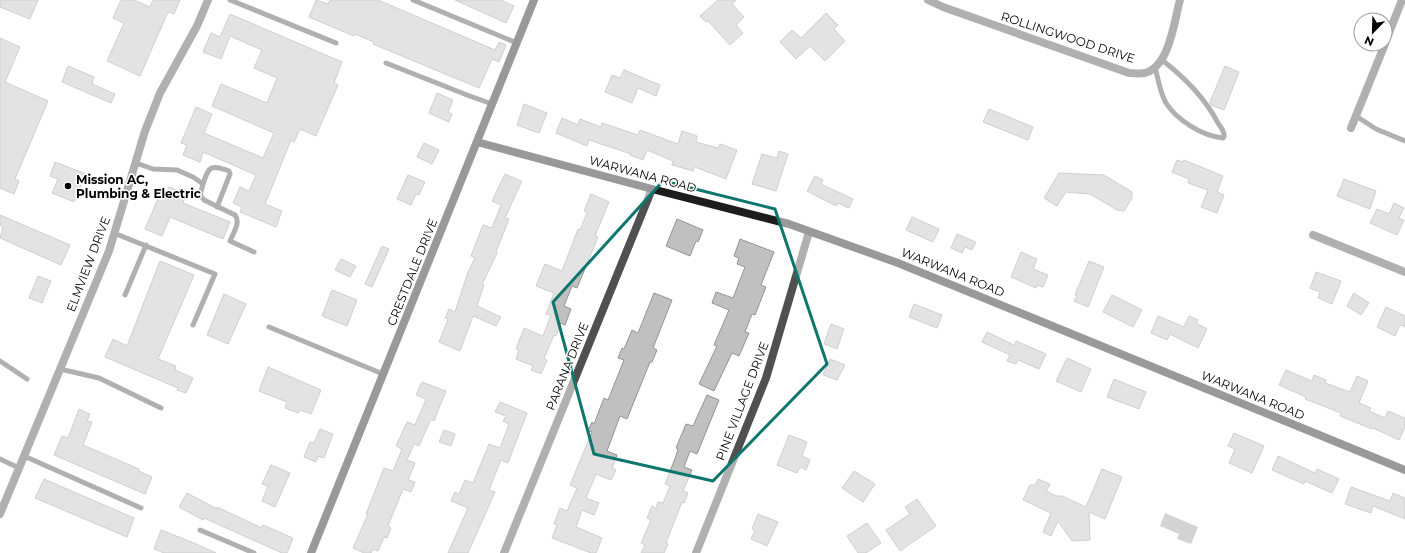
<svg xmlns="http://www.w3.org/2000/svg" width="1405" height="553" font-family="Montserrat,sans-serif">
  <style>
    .water { fill: #9e9e9e }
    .building { fill: #c0c0c0; stroke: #949494 }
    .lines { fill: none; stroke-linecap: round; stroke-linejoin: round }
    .lane { stroke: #505050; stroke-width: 5 }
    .street { stroke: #505050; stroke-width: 8 }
    .secondary { stroke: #1d1d1d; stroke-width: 8 }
    .marked { fill: none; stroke: #0f766e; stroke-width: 3; stroke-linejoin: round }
    .poi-dot { fill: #000; stroke: #fff; stroke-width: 1.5 }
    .labels { text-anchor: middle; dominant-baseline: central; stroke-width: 3; stroke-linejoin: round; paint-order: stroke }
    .street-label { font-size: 12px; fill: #000; stroke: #fff }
    .poi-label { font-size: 12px; font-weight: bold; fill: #000; stroke: #fff; text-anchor: start }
  </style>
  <rect width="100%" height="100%" fill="#fff"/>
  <path class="water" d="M1165,513L1198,527L1191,544L1177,539L1179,534L1160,526Z"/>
  <g class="building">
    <path d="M0,0H38L30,19L0,7Z"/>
    <path d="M121,0H134L150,7L153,0H180L174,14L168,12L140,76L107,61L124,23L113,18Z"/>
    <path d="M316,0L328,4L330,0H378L495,50L499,42L506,45L499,62L492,59L479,88L373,44L374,42L355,34L354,36L309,17Z"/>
    <path d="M455,0H501L514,6L506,23Z"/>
    <path d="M718,0H736L732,4L744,17L736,25L743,33L730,45L708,21L706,22L700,16Z"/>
    <path d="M826,13L838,25L834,29L845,41L825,61L810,46L796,59L780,42L792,30L801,38Z"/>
    <path d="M230,14L342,62L334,83L338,85L316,136L300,129L294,142L291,140L265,204L282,211L276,227L240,212L242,207L233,203L240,187L249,191L256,175L203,152L200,162L183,155L187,145L181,143L196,107L212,114L204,133L263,158L274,133L212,106L221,84L267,103L277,78L254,68L262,50L230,36L221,59L203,52L211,33L220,37Z"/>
    <path d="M0,38L20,47L5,82L48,101L15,179L19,181L14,194L0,188Z"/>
    <path d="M68,66L94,77L92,84L115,94L111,103L62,82Z"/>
    <path d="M1225,66L1239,72L1224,110L1211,105L1210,102Z"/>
    <path d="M624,70L660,85L656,96L638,88L632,103L605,92L612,75L620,78Z"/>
    <path d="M437,93L453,100L448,112L452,114L449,122L429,113Z"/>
    <path d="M524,104L547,113L539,133L517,125Z"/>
    <path d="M989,109L1033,127L1028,140L983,122Z"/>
    <path d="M562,118L578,125L580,119L601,127L602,123L638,135L640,130L678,144L682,131L697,136L696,142L718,148L720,144L737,150L726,179L695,167L693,171L672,165L673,161L647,150L643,160L630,155L631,154L589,140L587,146L556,133Z"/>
    <path d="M424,143L439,150L432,164L417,157Z"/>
    <path d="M779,151L788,154L776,191L752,184L762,154L777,158Z"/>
    <path d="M1177,160L1183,162L1184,160L1223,176L1217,192L1224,195L1217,213L1201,207L1208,190L1188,183L1189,179L1172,172Z"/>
    <path d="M55,162L86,174L74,202L52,193L58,179L50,176Z"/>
    <path d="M1059,173L1104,175L1132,192V198L1124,211L1117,210L1090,194L1066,192L1057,206L1044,198Z"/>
    <path d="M505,174L521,181V183L505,218L509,219L496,252L497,253L482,285H484L477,306L501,317L496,326L473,316L460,351L439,342L448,319L445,318L449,309L455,312L468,272L475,258L471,256L483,225L492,228L501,205L492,201Z"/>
    <path d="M408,175L425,182L419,195L416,194L411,205L397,199Z"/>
    <path d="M815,176L823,180L821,184L853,199L849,208L838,203L836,206L807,191Z"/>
    <path d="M1344,179L1376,191L1370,209L1337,196Z"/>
    <path d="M169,187L186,194L183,203L230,222L223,239L170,217L162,236L145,229L160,194L165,196Z"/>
    <path d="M591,194L609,202L595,236L598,237L577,288L572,286L564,306L571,309L565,325L560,323L556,336L554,335L544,358L547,360L541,374L531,370L533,366L516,359L519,350L516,349L524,328L543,336L551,315L546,314L554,293L536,286L545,264L562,271L578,229L580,230L587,213L584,211Z"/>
    <path d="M1394,203L1404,208L1399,218L1404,220L1397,235L1370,223L1377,209L1389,214Z"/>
    <path d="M0,215L70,245L61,265L0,238L3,227L0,225Z"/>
    <path d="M912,217L939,229L933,242L906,230Z"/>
    <path d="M677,219L703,230L698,242L696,241L690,256L666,246Z"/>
    <path d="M957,234L976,242L972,250L965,247L962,253L951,248Z"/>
    <path d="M740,239L774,252L761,285L766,287L755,315L752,314L745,332L749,333L739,356L732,353L714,391L699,384L717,346L714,345L729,310L712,303L716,292L733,298L745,267L737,264L739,258L734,256Z"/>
    <path d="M382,246L389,249L372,287L365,284Z"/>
    <path d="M1021,252L1037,259L1033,269L1048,275L1043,287L1037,285L1036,288L1011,277Z"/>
    <path d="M341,259L356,266L350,277L335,270Z"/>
    <path d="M160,261L194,275L158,359L176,366L175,370L193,378L186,393L177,390L178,388L105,357L113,339L127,346Z"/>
    <path d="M1089,261L1104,267L1088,307L1074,301L1077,296L1075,295Z"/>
    <path d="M1316,272L1341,281L1332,304L1318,298L1320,292L1310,288Z"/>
    <path d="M38,276L51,281L42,303L29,298Z"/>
    <path d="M332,290L357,300L347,326L322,316Z"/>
    <path d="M654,293L672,300L653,348L657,350L652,362H650L627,419L620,416L607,451L617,455L612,468L616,470L611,480L596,474L586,498L599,503L594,515L582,510L576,527L602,538L596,553H591L552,538L557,525L554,524L560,508L567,511L577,488L570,485L592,432L588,431L592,422L594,424L604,398L608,400L624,360L618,358L622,348L624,349L632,330L638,333Z"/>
    <path d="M1354,293L1369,303L1361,315L1347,306Z"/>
    <path d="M224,294L246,304L228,344L207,335Z"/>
    <path d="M1112,295L1142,310L1133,327L1103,312Z"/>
    <path d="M914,304L942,315L937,328L909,317Z"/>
    <path d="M1386,307L1405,316V327L1400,325L1395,336L1377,327Z"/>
    <path d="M1158,316L1184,327L1189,316L1198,320L1196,323L1207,329L1198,348L1170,334L1167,340L1151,333Z"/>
    <path d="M831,324L844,329L837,349L824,344Z"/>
    <path d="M987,332L1014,345L1016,341L1046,354L1039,369L1018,360L1016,364L1007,361L1010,355L982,342Z"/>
    <path d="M1067,358L1091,369L1081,392L1056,381Z"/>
    <path d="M830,359L845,365L837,380L823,375Z"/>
    <path d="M268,367L321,390L311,414L300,410L298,413L285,408L287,402L259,391Z"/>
    <path d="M1286,370L1312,381L1314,375L1326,380L1325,383L1350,392L1357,376L1368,381L1359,403L1371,408L1369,411L1385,418L1388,411L1405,418V427L1399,440L1373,428L1372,429L1340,416L1341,413L1305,399L1306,397L1279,385Z"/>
    <path d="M1114,379L1146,392L1139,409L1107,397Z"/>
    <path d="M422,382L446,391L434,421L431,419L419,446L414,444L407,460L415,463L408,480L415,482L411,492L403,489L388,526L391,528L387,538L384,537L378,551L373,549L371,553H364L353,548L368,514H366L384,468L393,471L402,449L396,446L407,422L415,425L426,399L416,395Z"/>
    <path d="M707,395L719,400L697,454L690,451L684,467L692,470L683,491L688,493L684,503L682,502L666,543L668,544L664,553H641L645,545L641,543L651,520L647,518L652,506L656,508L658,502L663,503L670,486L665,484L676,456L678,449L676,448L686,424L693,426Z"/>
    <path d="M500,402L527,413L508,463L501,460L489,490L495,492L468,553H448L468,508L451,501L455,492L459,494L465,480L473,483L489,444L500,448L509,424L503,421L506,416L495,412Z"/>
    <path d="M79,409L90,414L87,421L92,422L83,445L139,469V471L152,477L145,494L54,455L62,436L68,438Z"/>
    <path d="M320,429L333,434L324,458L318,456L316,462L304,457L310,442L314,443Z"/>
    <path d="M444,430L455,434L451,446L439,442Z"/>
    <path d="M1234,433L1264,446L1252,473L1229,463L1235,449L1228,446Z"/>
    <path d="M789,435L807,442L802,456L810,460L806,470L800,467L797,473L777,465Z"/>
    <path d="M1278,456L1315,473L1317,469L1339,479L1332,493L1305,481L1304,484L1272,470Z"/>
    <path d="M271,465L290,473L275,507L262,501L268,486L262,484Z"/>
    <path d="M1102,469L1122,477L1105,519L1089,512L1090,540L1072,541L1058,521L1051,536L1043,532L1051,513L1023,500L1030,485H1035L1038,479L1050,484L1046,491L1056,496H1062L1086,507Z"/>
    <path d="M854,471L875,484L863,502L842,488Z"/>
    <path d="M44,479L134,518L127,537L35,498Z"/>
    <path d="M1351,487L1390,501L1393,493L1405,498V519L1373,506L1371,513L1345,504Z"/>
    <path d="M187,493L217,509V507L262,528L263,525L293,538L287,553H282L204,518L203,520L179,507Z"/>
    <path d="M917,499L936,526L900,551L886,530L910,514L905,507Z"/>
    <path d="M758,514L778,522L767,546L751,539L755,530L752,529Z"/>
    <path d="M867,523L881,543L866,553H858L847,536Z"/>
    <path d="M161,530L194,543L216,553H164L154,549Z"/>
  </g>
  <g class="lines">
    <g class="lane">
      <path d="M230,0L336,43"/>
      <path d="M413,0L517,43"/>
      <path d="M386,63L467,95L492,104"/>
      <path d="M1155,67C1158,78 1160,93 1166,103C1177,120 1202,136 1223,138L1224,137C1225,131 1221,128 1218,123C1205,98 1184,77 1162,60"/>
      <path d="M1356,116L1376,129L1405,141"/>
      <path d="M136,163L153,169L177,170L193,177L203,184L200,195L204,200L235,215C241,223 233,233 230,241L254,252"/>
      <path d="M203,184C209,165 211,165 229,171L230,174L217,207"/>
      <path d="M114,233L215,274L193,325"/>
      <path d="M125,295L146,245"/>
      <path d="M269,327L383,374"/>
      <path d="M0,361L27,379"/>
      <path d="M60,369L99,378L161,408"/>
      <path d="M24,456L141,508"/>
      <path d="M0,459L19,468"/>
      <path d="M200,530L254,553"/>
    </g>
    <g class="street">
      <path d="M928,0L943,7L1129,73C1134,73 1140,74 1145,73C1170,66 1174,21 1180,0"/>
      <path d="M1385,43L1402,0"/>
      <path d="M1351,128L1385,44"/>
      <path d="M1313,235L1405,272"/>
      <path d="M0,514L109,251L145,131L160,93L197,26L208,0"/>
      <path d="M504,553L652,189"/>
      <path d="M696,553L766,378L809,232"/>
    </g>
    <g class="secondary">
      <path d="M477,142L652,189L789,224L898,263L1405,470"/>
      <path d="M311,553L534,0"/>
    </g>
  </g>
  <path d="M0 0H1405V553H0ZM663,181L775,209L827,364L713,481L594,454L553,302Z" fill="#fff" fill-opacity=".55" fill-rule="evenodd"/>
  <path class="marked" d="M663,181L775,209L827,364L713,481L594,454L553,302Z"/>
  <circle class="poi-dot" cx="68" cy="186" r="4"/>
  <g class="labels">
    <g class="street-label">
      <text transform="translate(1068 37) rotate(18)">ROLLINGWOOD DRIVE</text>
      <text transform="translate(643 174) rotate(15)">WARWANA ROAD</text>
      <text transform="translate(88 264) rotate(-69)">ELMVIEW DRIVE</text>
      <text transform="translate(412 272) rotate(-68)">CRESTDALE DRIVE</text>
      <text transform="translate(953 272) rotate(22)">WARWANA ROAD</text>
      <text transform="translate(567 366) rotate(-68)">PARANA DRIVE</text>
      <text transform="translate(1253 395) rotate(22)">WARWANA ROAD</text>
      <text transform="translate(742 401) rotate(-69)">PINE VILLAGE DRIVE</text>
    </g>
    <g class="poi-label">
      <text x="76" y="179">Mission AC,<tspan x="76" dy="14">Plumbing &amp; Electric</tspan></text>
    </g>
  </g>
  <g transform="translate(1373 32) rotate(203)"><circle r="19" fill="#ffffff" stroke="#999999"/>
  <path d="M0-3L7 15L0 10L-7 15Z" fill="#000000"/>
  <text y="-6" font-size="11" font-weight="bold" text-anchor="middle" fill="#000000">N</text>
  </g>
</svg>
